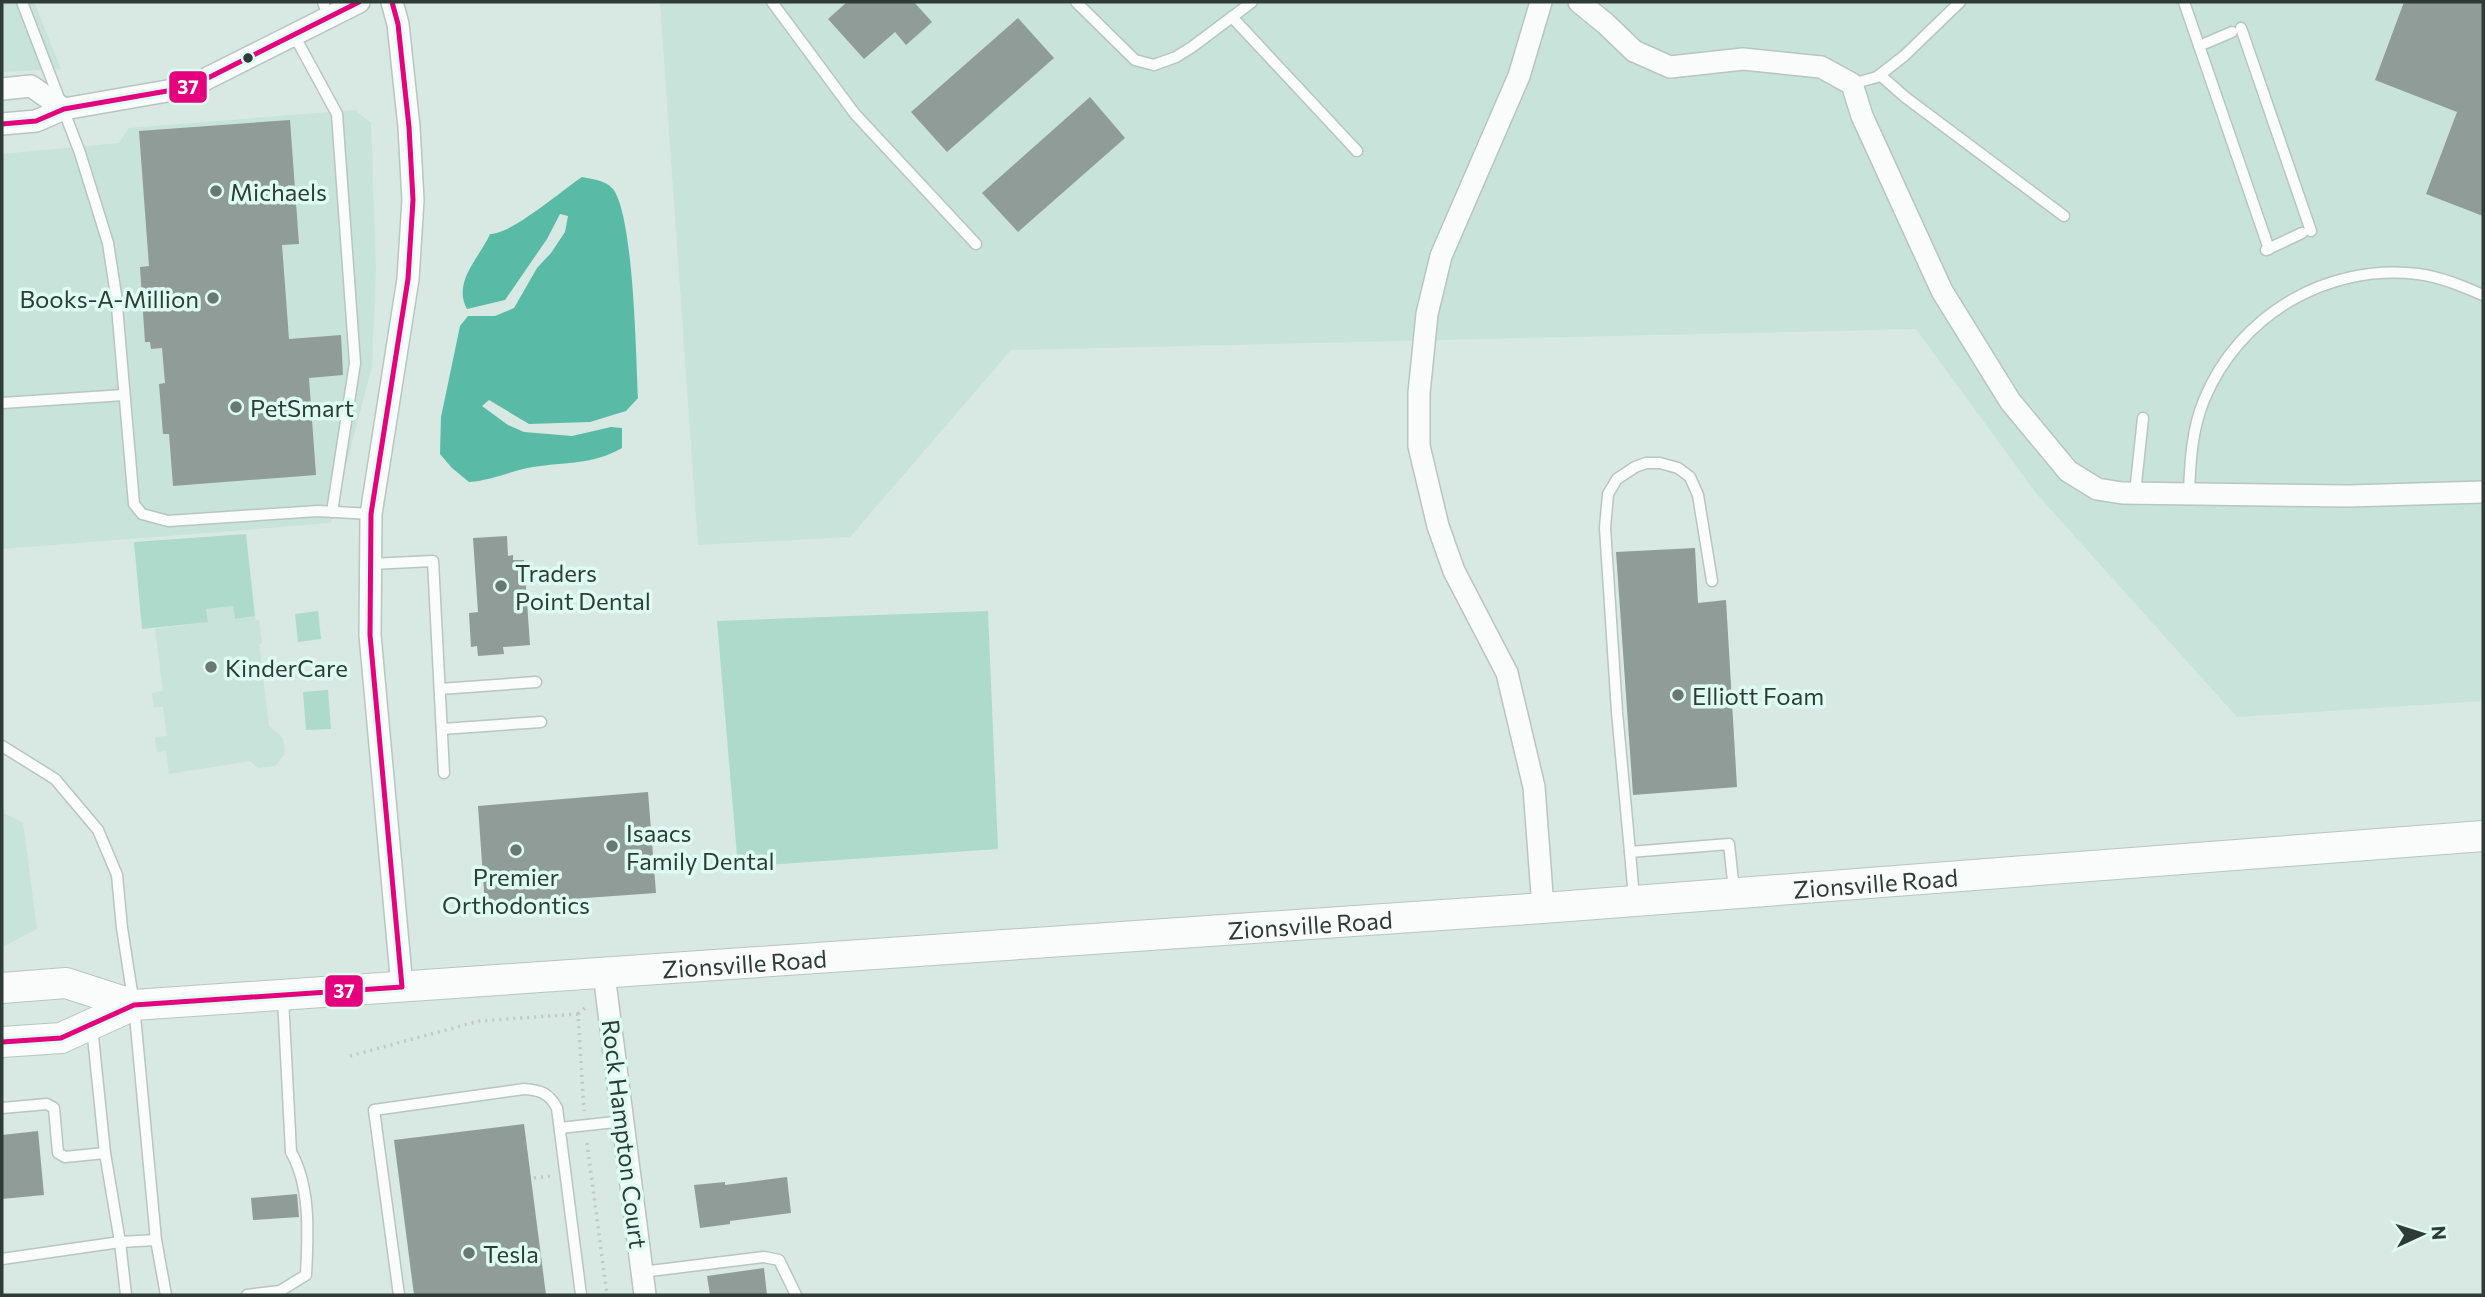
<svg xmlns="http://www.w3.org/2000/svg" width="2485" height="1297" font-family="Commissioner,sans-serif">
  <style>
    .built { fill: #c7e3da }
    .green { fill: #aedacc }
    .water { fill: #59bba5 }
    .building { fill: #909c98 }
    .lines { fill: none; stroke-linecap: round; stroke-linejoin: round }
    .service-casing { stroke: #b8c5c0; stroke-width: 13 }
    .minor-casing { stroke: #b8c5c0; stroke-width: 24 }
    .secondary-casing { stroke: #b8c5c0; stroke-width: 32 }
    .path { stroke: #c1c8c6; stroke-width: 3.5; stroke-dasharray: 2 5; stroke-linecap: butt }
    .service { stroke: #f9fcfb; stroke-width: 10 }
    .minor { stroke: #f9fcfb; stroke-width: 21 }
    .secondary { stroke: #f9fcfb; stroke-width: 30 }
    .bus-1-casing { stroke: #defdf2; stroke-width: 10 }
    .bus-1 { stroke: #e5007d; stroke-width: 5 }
    .bus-dot { fill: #2f3b37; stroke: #defdf2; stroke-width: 2.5 }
    .poi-dot { fill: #6a7873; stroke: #defdf2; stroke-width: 2.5 }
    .labels { text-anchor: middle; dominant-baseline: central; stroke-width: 7; stroke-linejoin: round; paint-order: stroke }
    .poi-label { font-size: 24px; fill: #2f3b37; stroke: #defdf2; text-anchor: start }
    .street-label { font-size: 24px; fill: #2f3b37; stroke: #defdf2 }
    .line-badge { stroke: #defdf2; stroke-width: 2.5 }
    .badge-label { font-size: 19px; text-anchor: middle; font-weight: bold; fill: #fff }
  </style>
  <rect width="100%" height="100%" fill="#d8e8e3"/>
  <g class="built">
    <path d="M2,2H34L61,69L2,72Z"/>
    <path d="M660,2H2483V701L2237,717L2036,493L1916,329L1011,350L850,537L698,545Z"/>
    <path d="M355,110L371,123L376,269L372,366L331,523L2,549V154L119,143L129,128Z"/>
    <path d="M233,606L235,619L255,616L256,620H259L262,643L259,644L269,726L283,738L285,754L275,766L258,768L250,761L169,774L166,751L157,752L155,737L167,736L163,707H154L152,693L163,691L155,629L208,622L206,609Z"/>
    <path d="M2,789L4,813L23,823L37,929L2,947Z"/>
  </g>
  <g class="green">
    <path d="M246,534L255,616L235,619L233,606L206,609L208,622L142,629L134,542Z"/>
    <path d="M318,611L321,639L298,642L295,614Z"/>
    <path d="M988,611L998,849L738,867L717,621Z"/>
    <path d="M328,690L331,729L306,730L303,692Z"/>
  </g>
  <path class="water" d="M582,177C591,179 605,180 612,188C634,211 636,360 638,398L626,411L590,422L529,424L489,400L482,406L508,425L524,432L572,436L611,427L622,428V448C592,465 565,462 533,467C510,471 493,480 469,482L452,468L440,454L441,417L460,326L468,316H495L514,308L537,268L551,253L565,232L568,216L560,214L547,239L505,300L467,309C452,282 480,257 490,234C512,234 561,191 582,177Z"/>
  <g class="building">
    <path d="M847,2H914L932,22L906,45L895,32L864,59L828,19Z"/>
    <path d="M2404,2H2483V216L2426,194L2457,112L2375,80Z"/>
    <path d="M1018,18L1054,58L947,152L911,112Z"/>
    <path d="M1090,97L1125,138L1018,232L982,193Z"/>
    <path d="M290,120L299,244L282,245L289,339L341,335L343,375L309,378L316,475L173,486L169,434H163L159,384L165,383L162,348L151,349L150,342H145L140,267L149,266L139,131Z"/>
    <path d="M507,536L508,556L513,555V560H524L530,645L503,647L504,654L478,656L477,646L471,647L469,613L478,612L473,538Z"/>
    <path d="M1695,548L1698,603L1726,600L1737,787L1633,795L1616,552Z"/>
    <path d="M648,792L656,893L485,905L478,806Z"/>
    <path d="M524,1124L546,1295H414L394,1140Z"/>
    <path d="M38,1131L44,1195L2,1199V1135Z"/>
    <path d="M787,1177L791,1213L730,1221V1224L700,1228L694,1185L725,1182V1185Z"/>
    <path d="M297,1194L299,1217L253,1220L251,1198Z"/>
    <path d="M764,1268L767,1295H710L707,1276Z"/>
  </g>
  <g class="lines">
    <g class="service-casing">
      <g id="service">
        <path d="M22,2L80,153L108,243L116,295L134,504L142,514L168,521L318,511L371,514"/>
        <path d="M323,2L328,17"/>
        <path d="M772,2L855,114L976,244"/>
        <path d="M1076,2L1135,60L1154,65L1176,57L1192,47L1252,2"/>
        <path d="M2184,2L2269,249"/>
        <path d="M1232,17L1357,151"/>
        <path d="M2241,28L2311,231"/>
        <path d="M294,35L337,114L355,363L332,512"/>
        <path d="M2199,46L2232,32"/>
        <path d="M1880,75L1905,97L2064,216"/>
        <path d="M1852,84L1877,77L1904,56L1960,2"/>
        <path d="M2266,250L2302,233"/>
        <path d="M2,403L124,395"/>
        <path d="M2135,493L2143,418"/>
        <path d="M2189,494C2190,462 2192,429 2204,400C2239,315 2327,263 2418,274C2441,277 2462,286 2483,295"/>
        <path d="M371,564L433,561L444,773"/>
        <path d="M440,689L536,682"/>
        <path d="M442,729L541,722"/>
        <path d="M2,746L55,779L98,830L117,875L122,928L134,1005L156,1240L166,1295"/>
        <path d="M1630,852L1617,712L1605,528L1608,494L1617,479L1635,467L1646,463H1660L1678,468L1690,477L1698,495L1712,581"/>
        <path d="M1634,898L1630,852L1729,844L1734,891"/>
        <path d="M2,1108L47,1104L54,1108L58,1153L65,1157L105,1153"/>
        <path d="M560,1128L624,1121"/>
        <path d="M2,1259L120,1242L105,1153L92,1027"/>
        <path d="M642,1272L764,1257L779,1260L796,1295"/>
        <path d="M126,1295L120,1242L156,1240"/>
        <path d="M247,1295L280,1291L306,1275C308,1235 311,1187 291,1152L283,998"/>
        <path d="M399,1295L374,1110L524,1089C540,1090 549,1093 557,1108L581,1295"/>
      </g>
    </g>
    <g class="minor-casing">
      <g id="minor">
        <path d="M392,2L398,24L409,127L413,200L408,279L371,514L370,635L402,987"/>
        <path d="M1541,2L1519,76L1441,256L1427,314L1419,393V446L1438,526L1454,571L1507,673L1534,787L1543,908"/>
        <path d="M1579,2L1606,24L1634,51L1670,67L1743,59L1821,67L1852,84L1862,116L1942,291L2010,401L2068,471L2097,489L2122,493L2349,496L2483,492"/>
        <path d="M2,89L31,86L64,109"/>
        <path d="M2,124L36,121L64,109L190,87L359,2"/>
        <path d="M604,974L645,1295"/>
      </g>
    </g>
    <g class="secondary-casing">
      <g id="secondary">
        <path d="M2,988L66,983L134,1005"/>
        <path id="s1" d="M2,1042L61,1038L134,1005L1543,908L2483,836"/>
      </g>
    </g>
    <g class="path">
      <path d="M578,1014L585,1008"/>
      <path d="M350,1056L479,1021L578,1014L584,1111"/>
      <path d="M587,1143L607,1295"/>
      <path d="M534,1178L551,1176"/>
    </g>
    <use href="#service" class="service"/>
    <use href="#minor" class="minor"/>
    <use href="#secondary" class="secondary"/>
    <g class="bus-1-casing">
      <g id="bus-1">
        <path d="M2,124L36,121L64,109L190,87L359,2"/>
        <path d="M2,1042L61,1038L134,1005L402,987L370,635L371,514L408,279L413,200L409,127L398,24L392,2"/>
      </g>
    </g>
    <use href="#bus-1" class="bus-1"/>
  </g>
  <circle class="bus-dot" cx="248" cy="58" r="6"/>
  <g class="poi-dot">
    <circle cx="216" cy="191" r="7"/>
    <circle cx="213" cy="298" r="7"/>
    <circle cx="236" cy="407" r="7"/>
    <circle cx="501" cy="586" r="7"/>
    <circle cx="211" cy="667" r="7"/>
    <circle cx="1678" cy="695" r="7"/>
    <circle cx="612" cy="846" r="7"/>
    <circle cx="516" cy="850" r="7"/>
    <circle cx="469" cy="1253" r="7"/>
  </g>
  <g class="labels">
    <g class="poi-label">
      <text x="230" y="191">Michaels</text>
      <text x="199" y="298" text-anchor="end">Books-A-Million</text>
      <text x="250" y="407">PetSmart</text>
      <text x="515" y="572">Traders<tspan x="515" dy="28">Point Dental</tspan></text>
      <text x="225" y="667">KinderCare</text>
      <text x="1692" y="695">Elliott Foam</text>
      <text x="626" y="832">Isaacs<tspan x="626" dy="28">Family Dental</tspan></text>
      <text x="516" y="876" text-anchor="middle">Premier<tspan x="516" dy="28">Orthodontics</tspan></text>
      <text x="483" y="1253">Tesla</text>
    </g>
    <g class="street-label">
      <text stroke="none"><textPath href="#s1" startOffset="1885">Zionsville Road</textPath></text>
      <text stroke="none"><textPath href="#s1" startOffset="1318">Zionsville Road</textPath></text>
      <text stroke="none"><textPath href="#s1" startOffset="751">Zionsville Road</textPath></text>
      <text transform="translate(625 1134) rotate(83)">Rock Hampton Court</text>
    </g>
  </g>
  <g class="line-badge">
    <rect x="168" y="70" width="40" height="34" rx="7" fill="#e5007d"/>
    <rect x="324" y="974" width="40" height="34" rx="7" fill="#e5007d"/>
  </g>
  <g class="badge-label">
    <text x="188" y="94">37</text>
    <text x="344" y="998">37</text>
  </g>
  <rect width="2485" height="1297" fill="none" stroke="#2f3b37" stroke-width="7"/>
  <g transform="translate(2422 1234) rotate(86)" stroke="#defdf2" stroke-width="5" paint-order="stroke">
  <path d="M0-5L12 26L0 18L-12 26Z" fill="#2f3b37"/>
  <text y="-10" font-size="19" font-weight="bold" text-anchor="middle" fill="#2f3b37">N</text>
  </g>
</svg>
